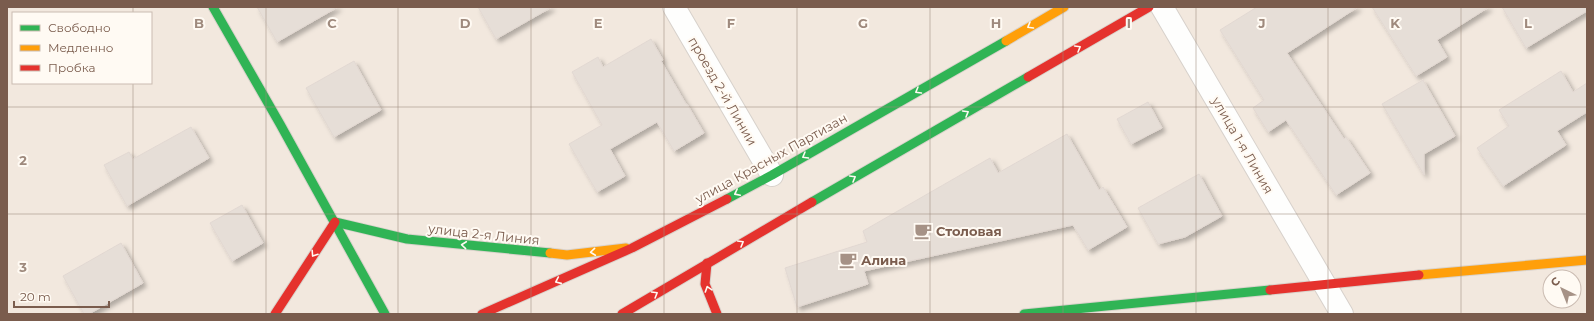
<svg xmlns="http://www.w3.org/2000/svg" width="1594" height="321" font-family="Montserrat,sans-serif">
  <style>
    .residential { fill: #f2e8de; fill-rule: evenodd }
    .building { fill: #e6ded7; stroke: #e2d8d2; filter: url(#shadow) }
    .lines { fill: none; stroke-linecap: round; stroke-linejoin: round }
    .street-casing { stroke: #d7d1cb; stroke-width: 24 }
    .fast-casing { stroke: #d9d2cb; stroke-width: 11 }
    .slow-casing { stroke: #d9d2cb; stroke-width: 11 }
    .jam-casing { stroke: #d9d2cb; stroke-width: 11 }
    .street { stroke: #fefefd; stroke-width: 22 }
    .fast { stroke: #30b455; stroke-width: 9 }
    .slow { stroke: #ff9f0a; stroke-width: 9 }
    .jam { stroke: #e5322d; stroke-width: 9 }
    .oneway { stroke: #fffaf3 }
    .grid { fill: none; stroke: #9f8a7d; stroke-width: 1; stroke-opacity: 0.55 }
    .labels { text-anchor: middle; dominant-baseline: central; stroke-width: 4; stroke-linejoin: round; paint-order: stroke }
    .street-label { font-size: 13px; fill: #7a5c4d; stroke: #fffaf3 }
    .poi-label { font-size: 13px; font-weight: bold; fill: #7a5c4d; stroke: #fffaf3; text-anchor: start }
    .grid-label { font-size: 13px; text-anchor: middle; font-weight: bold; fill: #9f8a7d; stroke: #fffaf3; stroke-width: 4; stroke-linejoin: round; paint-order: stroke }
  </style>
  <defs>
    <filter id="shadow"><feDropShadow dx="3.5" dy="3.5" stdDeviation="2" flood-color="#0004"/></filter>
  </defs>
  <rect width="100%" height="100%" fill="#f9f5f0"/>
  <path class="residential" d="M7,7H1587V314H7ZM13,13H151V83H13ZM1550,277H1574V301H1550Z"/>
  <g class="building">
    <path d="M257,7H338L277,42Z"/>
    <path d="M478,7H552L496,39Z"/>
    <path d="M1257,7H1358L1287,53L1344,139L1346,137L1370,173L1336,195L1286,120L1268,132L1253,108L1264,100L1220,30Z"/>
    <path d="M1372,7H1489L1437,40L1447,57L1416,76Z"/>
    <path d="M1502,7H1587V11L1526,48Z"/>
    <path d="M651,39L663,60L661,61L686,104H687L704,133L674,151L657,122L610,149L625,176L597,192L569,144L602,125L572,72L598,57L603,67Z"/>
    <path d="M354,61L381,110L334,137L306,88Z"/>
    <path d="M1561,71L1573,92L1587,83V112L1557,131L1566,145L1503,186L1477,148L1509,126L1499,110Z"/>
    <path d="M1423,80L1455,136L1424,154V175L1382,104Z"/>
    <path d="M1148,102L1162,128L1131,144L1117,119Z"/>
    <path d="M191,127L209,158L127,206L104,165L129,152L133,159Z"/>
    <path d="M1067,134L1099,190L1103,187L1127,227L1088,250L1073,225L864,271L868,284L797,307L785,268L867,242L863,231L990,158L998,173Z"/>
    <path d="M1199,174L1222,216L1185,237L1158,244L1138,208Z"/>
    <path d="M242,205L263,243L232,261L210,223Z"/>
    <path d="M121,243L143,283L89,314H84L63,276Z"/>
  </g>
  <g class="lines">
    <g class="street-casing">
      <g id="street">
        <path d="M674,7L772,175"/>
        <path d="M1162,7L1342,314"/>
      </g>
    </g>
    <g class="fast-casing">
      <g id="fast">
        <path d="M213,7L280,124L385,314"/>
        <path d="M727,199L772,175L1006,41"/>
        <path d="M812,202L1028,77"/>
        <path d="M335,222L407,239L550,253"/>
        <path d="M1024,314L1270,290"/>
      </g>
    </g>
    <g class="slow-casing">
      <g id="slow">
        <path d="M1006,41L1064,7"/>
        <path d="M550,253L567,255L626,248"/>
        <path d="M1419,275L1587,260"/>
      </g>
    </g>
    <g class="jam-casing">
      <g id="jam">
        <path d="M1028,77L1149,7"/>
        <path d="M707,263L705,284L717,314"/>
        <path d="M1270,290L1419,275"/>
        <path d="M275,314L335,222"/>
        <path d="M482,314L632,248L727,199"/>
        <path d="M622,314L812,202"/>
      </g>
    </g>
    <use href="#street" class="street"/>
    <use href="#fast" class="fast"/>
    <use href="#slow" class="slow"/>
    <use href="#jam" class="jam"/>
  </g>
  <defs><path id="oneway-chevron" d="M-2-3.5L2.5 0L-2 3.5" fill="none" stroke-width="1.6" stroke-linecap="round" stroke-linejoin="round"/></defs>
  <g class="oneway">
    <use href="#oneway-chevron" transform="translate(1030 26) rotate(150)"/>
    <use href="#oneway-chevron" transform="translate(1078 48) rotate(-30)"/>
    <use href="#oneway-chevron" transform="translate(918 91) rotate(150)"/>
    <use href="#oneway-chevron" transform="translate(966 113) rotate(-30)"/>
    <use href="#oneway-chevron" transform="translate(805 156) rotate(150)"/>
    <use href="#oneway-chevron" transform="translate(853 178) rotate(-30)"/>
    <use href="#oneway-chevron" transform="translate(737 193) rotate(153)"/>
    <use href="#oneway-chevron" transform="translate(741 243) rotate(-30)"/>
    <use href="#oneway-chevron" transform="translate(464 245) rotate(-174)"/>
    <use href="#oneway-chevron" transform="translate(593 252) rotate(174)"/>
    <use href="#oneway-chevron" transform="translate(314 254) rotate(123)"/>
    <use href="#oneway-chevron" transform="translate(558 281) rotate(156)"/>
    <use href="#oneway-chevron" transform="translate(708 289) rotate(-108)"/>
    <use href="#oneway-chevron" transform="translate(655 294) rotate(-31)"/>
  </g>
  <path class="grid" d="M133,7V13M266,7V314M398,7V314M531,7V314M664,7V314M797,7V314M930,7V314M1063,7V314M1196,7V314M1328,7V314M1461,7V314M133,83V314M7,107H1587M7,214H1587"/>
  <defs>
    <g id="cafe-bare" transform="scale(1.38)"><path d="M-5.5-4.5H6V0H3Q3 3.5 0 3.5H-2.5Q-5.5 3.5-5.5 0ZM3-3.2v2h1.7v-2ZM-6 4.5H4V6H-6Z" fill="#a69286" stroke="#fffaf3" stroke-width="2.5" paint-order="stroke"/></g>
  </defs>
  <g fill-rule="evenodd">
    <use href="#cafe-bare" x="923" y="231"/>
    <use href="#cafe-bare" x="848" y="260"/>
  </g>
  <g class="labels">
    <g class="street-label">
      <text transform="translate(723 91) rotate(60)">проезд 2-й Линии</text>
      <text transform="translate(1243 145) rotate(60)">улица 1-я Линия</text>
      <text transform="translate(771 158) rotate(-29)">улица Красных Партизан</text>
      <text transform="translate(484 234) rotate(6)">улица 2-я Линия</text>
    </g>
    <g class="poi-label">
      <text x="936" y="231">Столовая</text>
      <text x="861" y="260">Алина</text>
    </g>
  </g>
  <g class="grid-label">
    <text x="199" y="28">B</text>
    <text x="332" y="28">C</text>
    <text x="465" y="28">D</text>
    <text x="598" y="28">E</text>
    <text x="731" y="28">F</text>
    <text x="863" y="28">G</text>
    <text x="996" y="28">H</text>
    <text x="1129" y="28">I</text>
    <text x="1262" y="28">J</text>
    <text x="1395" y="28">K</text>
    <text x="1528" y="28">L</text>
    <text x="23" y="165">2</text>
    <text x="23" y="272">3</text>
  </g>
  <rect width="1594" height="321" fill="none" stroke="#7a5c4d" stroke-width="16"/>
  <rect x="12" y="12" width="140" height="72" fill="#fffaf3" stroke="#cabbb1"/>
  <rect x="20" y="25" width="20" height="6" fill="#30b455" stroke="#cabbb1"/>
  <text x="48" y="32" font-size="12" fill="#7a5c4d">Свободно</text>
  <rect x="20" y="45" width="20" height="6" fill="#ff9f0a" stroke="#cabbb1"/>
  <text x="48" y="52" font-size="12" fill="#7a5c4d">Медленно</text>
  <rect x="20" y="65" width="20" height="6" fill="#e5322d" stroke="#cabbb1"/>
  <text x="48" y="72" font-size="12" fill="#7a5c4d">Пробка</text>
  <g transform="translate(1562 289) rotate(317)"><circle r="19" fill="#fffaf3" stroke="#cabbb1"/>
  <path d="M0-3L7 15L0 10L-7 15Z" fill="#a69286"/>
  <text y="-6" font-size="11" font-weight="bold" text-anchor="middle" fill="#7a5c4d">С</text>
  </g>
  <path d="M14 301v6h95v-6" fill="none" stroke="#7a5c4d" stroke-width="2"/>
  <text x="20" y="301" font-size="12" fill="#7a5c4d" stroke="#fffaf3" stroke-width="3" paint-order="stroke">20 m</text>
</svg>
